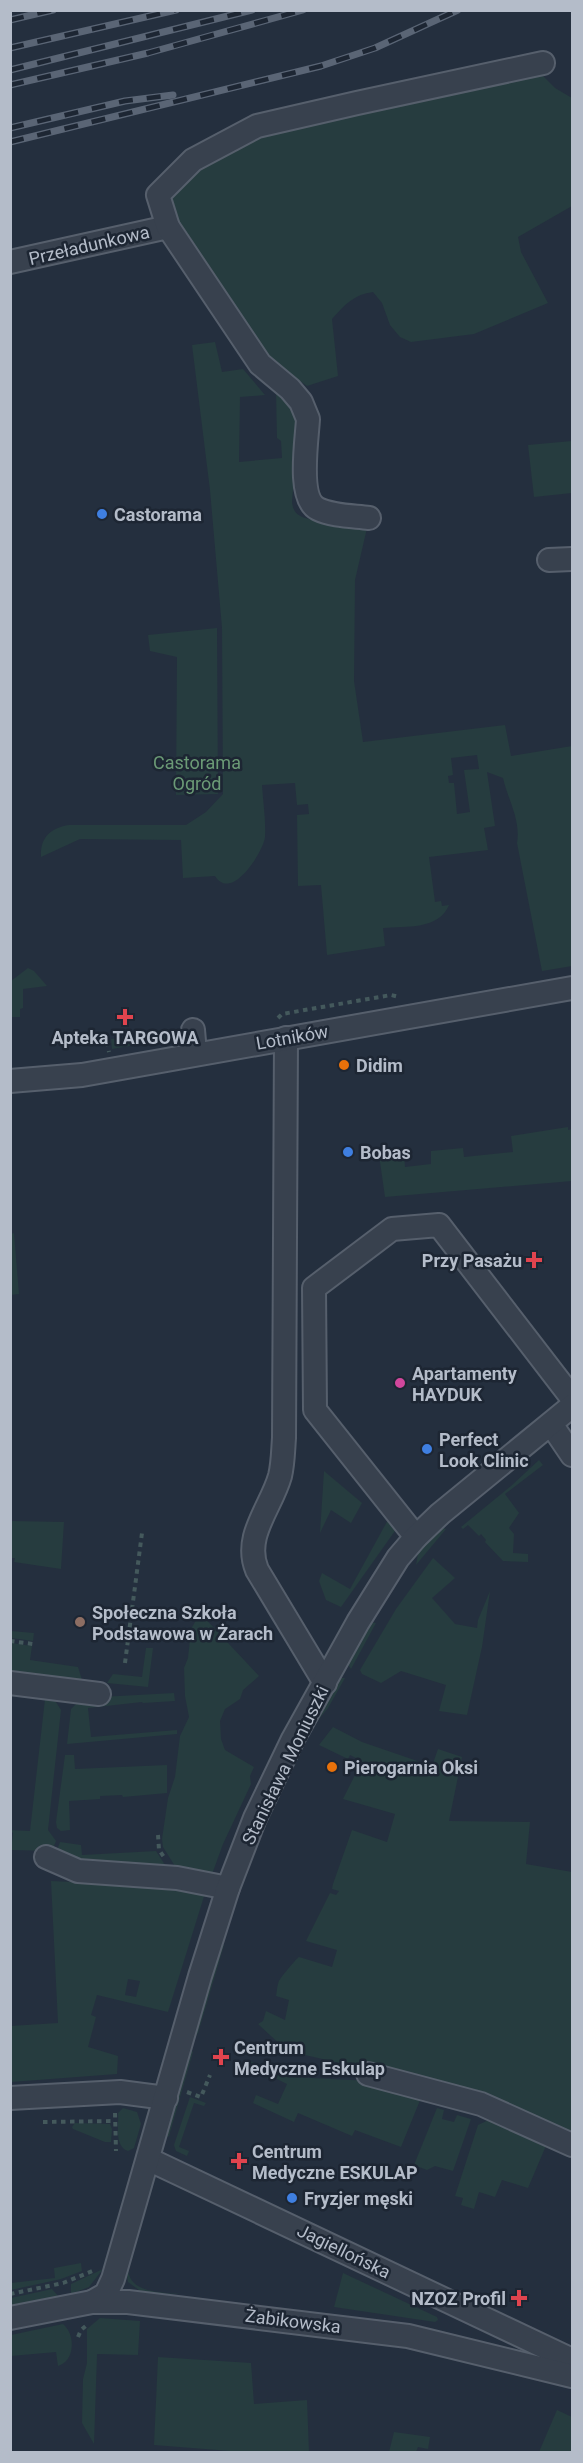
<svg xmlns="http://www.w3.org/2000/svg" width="583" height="2463" font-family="Roboto,sans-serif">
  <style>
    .green { fill: #263c3f; fill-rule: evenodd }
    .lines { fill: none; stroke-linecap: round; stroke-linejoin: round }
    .minor-casing { stroke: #565f6c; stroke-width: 26 }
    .path { stroke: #44595c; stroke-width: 4; stroke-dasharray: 4.5 4.5; stroke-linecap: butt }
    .minor { stroke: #38414e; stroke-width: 22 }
    .rail-casing { stroke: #5a6575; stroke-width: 7 }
    .rail { stroke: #1d2633; stroke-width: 4.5; stroke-dasharray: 14; stroke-linecap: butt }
    .shop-dot { fill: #3f7fe0; stroke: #1d2633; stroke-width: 2 }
    .health-dot { fill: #e0444e; stroke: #1d2633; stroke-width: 2 }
    .food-dot { fill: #e8710a; stroke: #1d2633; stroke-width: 2 }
    .hotel-dot { fill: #d1479c; stroke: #1d2633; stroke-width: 2 }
    .education-dot { fill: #8d6e63; stroke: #1d2633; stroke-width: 2 }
    .labels { text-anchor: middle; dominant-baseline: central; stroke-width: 5; stroke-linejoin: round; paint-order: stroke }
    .street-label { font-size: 18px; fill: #b4bcc9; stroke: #1d2633 }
    .poi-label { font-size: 18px; font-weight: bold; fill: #b4bcc9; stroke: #1d2633; text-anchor: start }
    .park-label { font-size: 18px; fill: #6b9a76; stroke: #1d2633 }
  </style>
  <rect width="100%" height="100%" fill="#242f3e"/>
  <g class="green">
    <path d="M539,72L555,88L572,98V206L518,237L521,252L548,303L474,334L411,342L400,337L390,325L382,303L373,292C355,294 344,305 332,319L338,376L307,386L260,352L175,228L165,198L195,165L258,131Z"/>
    <path d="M215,342L222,372L243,369L265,395L240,397L239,462L282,458L281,441L277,438L276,392L293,408L298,426L292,502C293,513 299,517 309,519L367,528L355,580L354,681L363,742L505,725L511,756L572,746V966L542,971L517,843C521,820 508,800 503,778L487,772L495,826L484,828L488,850L429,857L435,902L441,901L442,906L449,905C439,930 406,926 383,928L385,946L327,955L321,885L298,886L297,815L309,814L308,804L297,805L295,783L262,785C263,802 266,820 265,837C264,850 232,903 215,876L183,878L181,840L80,839L41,857C40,837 51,828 69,825H186L206,812L223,794L222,628L210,490L192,345ZM477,755L479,769L464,770L470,812L457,814L454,783H449L448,776L453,775L451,758Z"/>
    <path d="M572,441V493L534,497L528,445Z"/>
    <path d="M217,628L218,794L176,795L177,657L150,651L148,635Z"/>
    <path d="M28,968L34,971L47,986L23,989V1008L20,1009V1017H11V981Z"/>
    <path d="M183,1032V1037L112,1049L111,1039Z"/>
    <path d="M568,1127V1130L572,1129V1181L385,1197L379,1155L404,1153L405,1167L431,1164V1151L463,1148L464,1157L513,1152L511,1136Z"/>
    <path d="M14,1233L19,1294L11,1295V1234Z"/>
    <path d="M539,1460L543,1465L505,1494L519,1513L509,1528L514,1534L513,1553L528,1554V1562L503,1561L485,1542L486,1540L481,1534L479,1536L468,1525L463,1529L461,1527L511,1486Z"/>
    <path d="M324,1471L362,1503L351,1523L331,1510L320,1533Z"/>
    <path d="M389,1518L397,1528L341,1607L326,1600L319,1581L322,1573L350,1589Z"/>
    <path d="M11,1521L64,1522L61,1569L14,1562L15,1558H11Z"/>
    <path d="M440,1527L446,1529L416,1565L419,1548Z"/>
    <path d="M433,1558L455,1578L432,1598L455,1624L477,1628L478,1620L490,1591L482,1647L467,1715L439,1711L446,1685L401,1671L381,1683L362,1674L360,1670L396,1609Z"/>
    <path d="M200,1613L259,1676L243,1690L240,1699L225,1709L220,1721L221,1739L225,1750L254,1767L250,1776L251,1784L223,1844L211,1877L178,1871L163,1847L162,1839L168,1798L175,1777L180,1736L189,1717L185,1696L184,1668L188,1658L191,1629Z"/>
    <path d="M370,1622L376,1623L351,1669L347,1663Z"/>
    <path d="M11,1631L34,1633L33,1641L11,1638Z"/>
    <path d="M11,1643L32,1646L30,1660L78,1667L82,1680L11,1671Z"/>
    <path d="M146,1648H153L148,1687L107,1683L113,1674L142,1677Z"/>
    <path d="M339,1678H345L328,1708L310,1730Z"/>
    <path d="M174,1693L175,1701L143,1703L142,1702L88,1708L91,1737L177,1730V1734L67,1744L71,1709L82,1698Z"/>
    <path d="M45,1699H54L61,1710L48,1830L56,1841L52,1851L11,1850L13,1833L10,1830L30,1831Z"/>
    <path d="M333,1727L362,1742L432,1766L438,1749L462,1757L449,1821L530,1822L526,1864L572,1872V2138L407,2071L397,2076L296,2053L284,2048L258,2024L263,2021L266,2011L285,2020L289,2000L276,1996C277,1992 277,1985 279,1981C281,1977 296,1959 299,1957L332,1967L337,1950L306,1941L330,1893L336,1895L339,1891L332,1889L333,1884L352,1830L387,1842L395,1814L343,1799L362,1761L350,1755L348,1759L319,1745Z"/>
    <path d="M65,1755H74L75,1769L167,1765V1793L123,1797L122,1795L100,1796V1799L69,1801L70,1830L61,1831L57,1828L56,1822Z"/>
    <path d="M60,1842L81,1845L82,1855L156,1851L169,1871L102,1869L56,1853Z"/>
    <path d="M51,1881L196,1888L206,1890L168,2012L97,1995L91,2015L96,2017L88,2047L118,2056L117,2074L11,2082L10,2026L58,2023ZM128,1979L140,1981L136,1997L125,1995Z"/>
    <path d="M221,1944L224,1945L198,2033L195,2037L193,2036Z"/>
    <path d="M189,2048L193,2052L169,2136L165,2138Z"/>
    <path d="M247,2060L292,2077L371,2081L423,2093L401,2147L355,2130L352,2136L298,2113L294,2122L253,2103L256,2095L278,2104L287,2084L275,2078L273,2081L245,2067Z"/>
    <path d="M190,2097L206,2103L204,2106L194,2103L179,2147L189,2151L187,2156L176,2151L174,2145Z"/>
    <path d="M123,2108L137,2112L141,2124L134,2148L128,2151C114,2146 119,2126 118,2113Z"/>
    <path d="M437,2108L444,2110L442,2119L454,2122L457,2115L471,2119L453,2171L435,2166L427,2170L414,2165Z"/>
    <path d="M495,2117L548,2141L528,2188L502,2180L495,2197L479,2192L474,2209L461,2205L463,2198L455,2196L478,2125Z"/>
    <path d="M75,2123L110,2124L112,2129L111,2142H105L73,2129L72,2127Z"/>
    <path d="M81,2263L82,2271L61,2279L11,2290V2283L55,2278L54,2268Z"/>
    <path d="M125,2264L128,2266C127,2294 161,2292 181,2294L143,2293L128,2282Z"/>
    <path d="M103,2269L89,2287L71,2294V2284Z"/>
    <path d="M343,2273L437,2317L438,2320L435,2322L334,2307Z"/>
    <path d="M52,2289L58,2296L11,2305V2298Z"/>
    <path d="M100,2318L140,2321L138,2355L97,2354L94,2444L82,2423L83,2379L87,2363V2329Z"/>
    <path d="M63,2324C76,2335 75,2361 58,2366L56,2352L11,2356V2335Z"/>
    <path d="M158,2357L251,2363L254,2404L307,2400L309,2452H243L154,2445Z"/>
    <path d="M557,2410L572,2417V2452H539Z"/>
    <path d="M394,2432L430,2437L428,2449L418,2447L416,2452H389Z"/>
  </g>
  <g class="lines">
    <g class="minor-casing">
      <g id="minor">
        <path d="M10,262L168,227"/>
        <path d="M369,518C353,516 332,516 318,509C297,499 307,440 308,419L301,402L290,389L260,364L168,227L158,195L193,160L257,126L357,103L543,63"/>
        <path d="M549,560L572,559"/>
        <path d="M193,1030L195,1053"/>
        <path d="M286,1038L284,1438C283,1451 283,1464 280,1476C271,1508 243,1536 257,1570L325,1683"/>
        <path d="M10,1081L82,1075L572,988"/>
        <path d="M551,1424L572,1455"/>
        <path d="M416,1537L315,1410L314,1288L392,1229L439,1225L572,1398"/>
        <path d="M10,1683L99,1694"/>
        <path d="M46,1857L78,1871L177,1878L228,1888"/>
        <path d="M368,2074L481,2104L572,2145"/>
        <path d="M10,2098L120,2092L166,2098"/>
        <path d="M148,2159L572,2360"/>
        <path d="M92,2302L106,2294L113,2279L200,1976L228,1888L255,1818L293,1739L358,1622L398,1558L416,1537L440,1514L572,1406"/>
        <path d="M10,2318L92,2302H128L408,2336L572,2376"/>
      </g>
    </g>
    <g class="path">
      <path d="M278,1018L282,1014L391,995L399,997"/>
      <path d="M107,1042L109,1052"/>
      <path d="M10,1641L33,1644"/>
      <path d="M125,1663L142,1533"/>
      <path d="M158,1835L159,1850L164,1857"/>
      <path d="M187,2092L201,2097L210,2075"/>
      <path d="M115,2113L116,2151"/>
      <path d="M43,2122L115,2121"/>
      <path d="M10,2294L63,2283L95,2270"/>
      <path d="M78,2337L81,2330L88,2324"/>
    </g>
    <use href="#minor" class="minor"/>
    <g class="rail-casing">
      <g id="rail">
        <path d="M10,20L53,10"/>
        <path d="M10,48L176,10"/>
        <path d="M10,70L252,10"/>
        <path d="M10,85L148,53L303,10"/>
        <path d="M10,128L125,101L173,95"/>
        <path d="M10,142L321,66L375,48L458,10"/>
      </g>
    </g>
    <use href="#rail" class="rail"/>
  </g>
  <g class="shop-dot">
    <circle cx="102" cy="514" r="6"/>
    <circle cx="348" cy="1152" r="6"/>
    <circle cx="427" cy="1449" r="6"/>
    <circle cx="292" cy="2198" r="6"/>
  </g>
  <g class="health-dot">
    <path d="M122 1008h6v6h6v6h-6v6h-6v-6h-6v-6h6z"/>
    <path d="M531 1251h6v6h6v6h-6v6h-6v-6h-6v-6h6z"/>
    <path d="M218 2048h6v6h6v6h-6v6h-6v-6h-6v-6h6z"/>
    <path d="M236 2152h6v6h6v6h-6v6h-6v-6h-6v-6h6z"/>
    <path d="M516 2289h6v6h6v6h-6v6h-6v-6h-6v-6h6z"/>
  </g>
  <g class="food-dot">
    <circle cx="344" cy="1065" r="6"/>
    <circle cx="332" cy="1767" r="6"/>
  </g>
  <circle class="hotel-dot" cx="400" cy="1383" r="6"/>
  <circle class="education-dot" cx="80" cy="1622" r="6"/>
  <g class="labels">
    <g class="street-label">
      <text transform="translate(89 245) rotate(-13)">Przeładunkowa</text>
      <text transform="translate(292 1037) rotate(-10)">Lotników</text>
      <text transform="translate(285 1765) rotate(-64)">Stanisława Moniuszki</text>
      <text transform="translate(344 2251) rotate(26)">Jagiellońska</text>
      <text transform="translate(293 2321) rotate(7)">Żabikowska</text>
    </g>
    <g class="poi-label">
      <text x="114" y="514">Castorama</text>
      <text x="125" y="1037" text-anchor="middle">Apteka TARGOWA</text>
      <text x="356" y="1065">Didim</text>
      <text x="360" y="1152">Bobas</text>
      <text x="522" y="1260" text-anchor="end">Przy Pasażu</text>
      <text x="412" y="1373">Apartamenty<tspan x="412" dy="21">HAYDUK</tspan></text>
      <text x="439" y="1439">Perfect<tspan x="439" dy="21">Look Clinic</tspan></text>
      <text x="92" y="1612">Społeczna Szkoła<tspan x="92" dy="21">Podstawowa w Żarach</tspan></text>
      <text x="344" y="1767">Pierogarnia Oksi</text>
      <text x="234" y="2047">Centrum<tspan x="234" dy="21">Medyczne Eskulap</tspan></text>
      <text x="252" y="2151">Centrum<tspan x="252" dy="21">Medyczne ESKULAP</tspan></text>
      <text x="304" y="2198">Fryzjer męski</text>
      <text x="506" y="2298" text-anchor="end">NZOZ Profil</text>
    </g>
    <g class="park-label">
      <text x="197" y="762">Castorama<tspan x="197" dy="21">Ogród</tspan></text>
    </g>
  </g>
  <rect width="583" height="2463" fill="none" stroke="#b4bcc9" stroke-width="24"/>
</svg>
